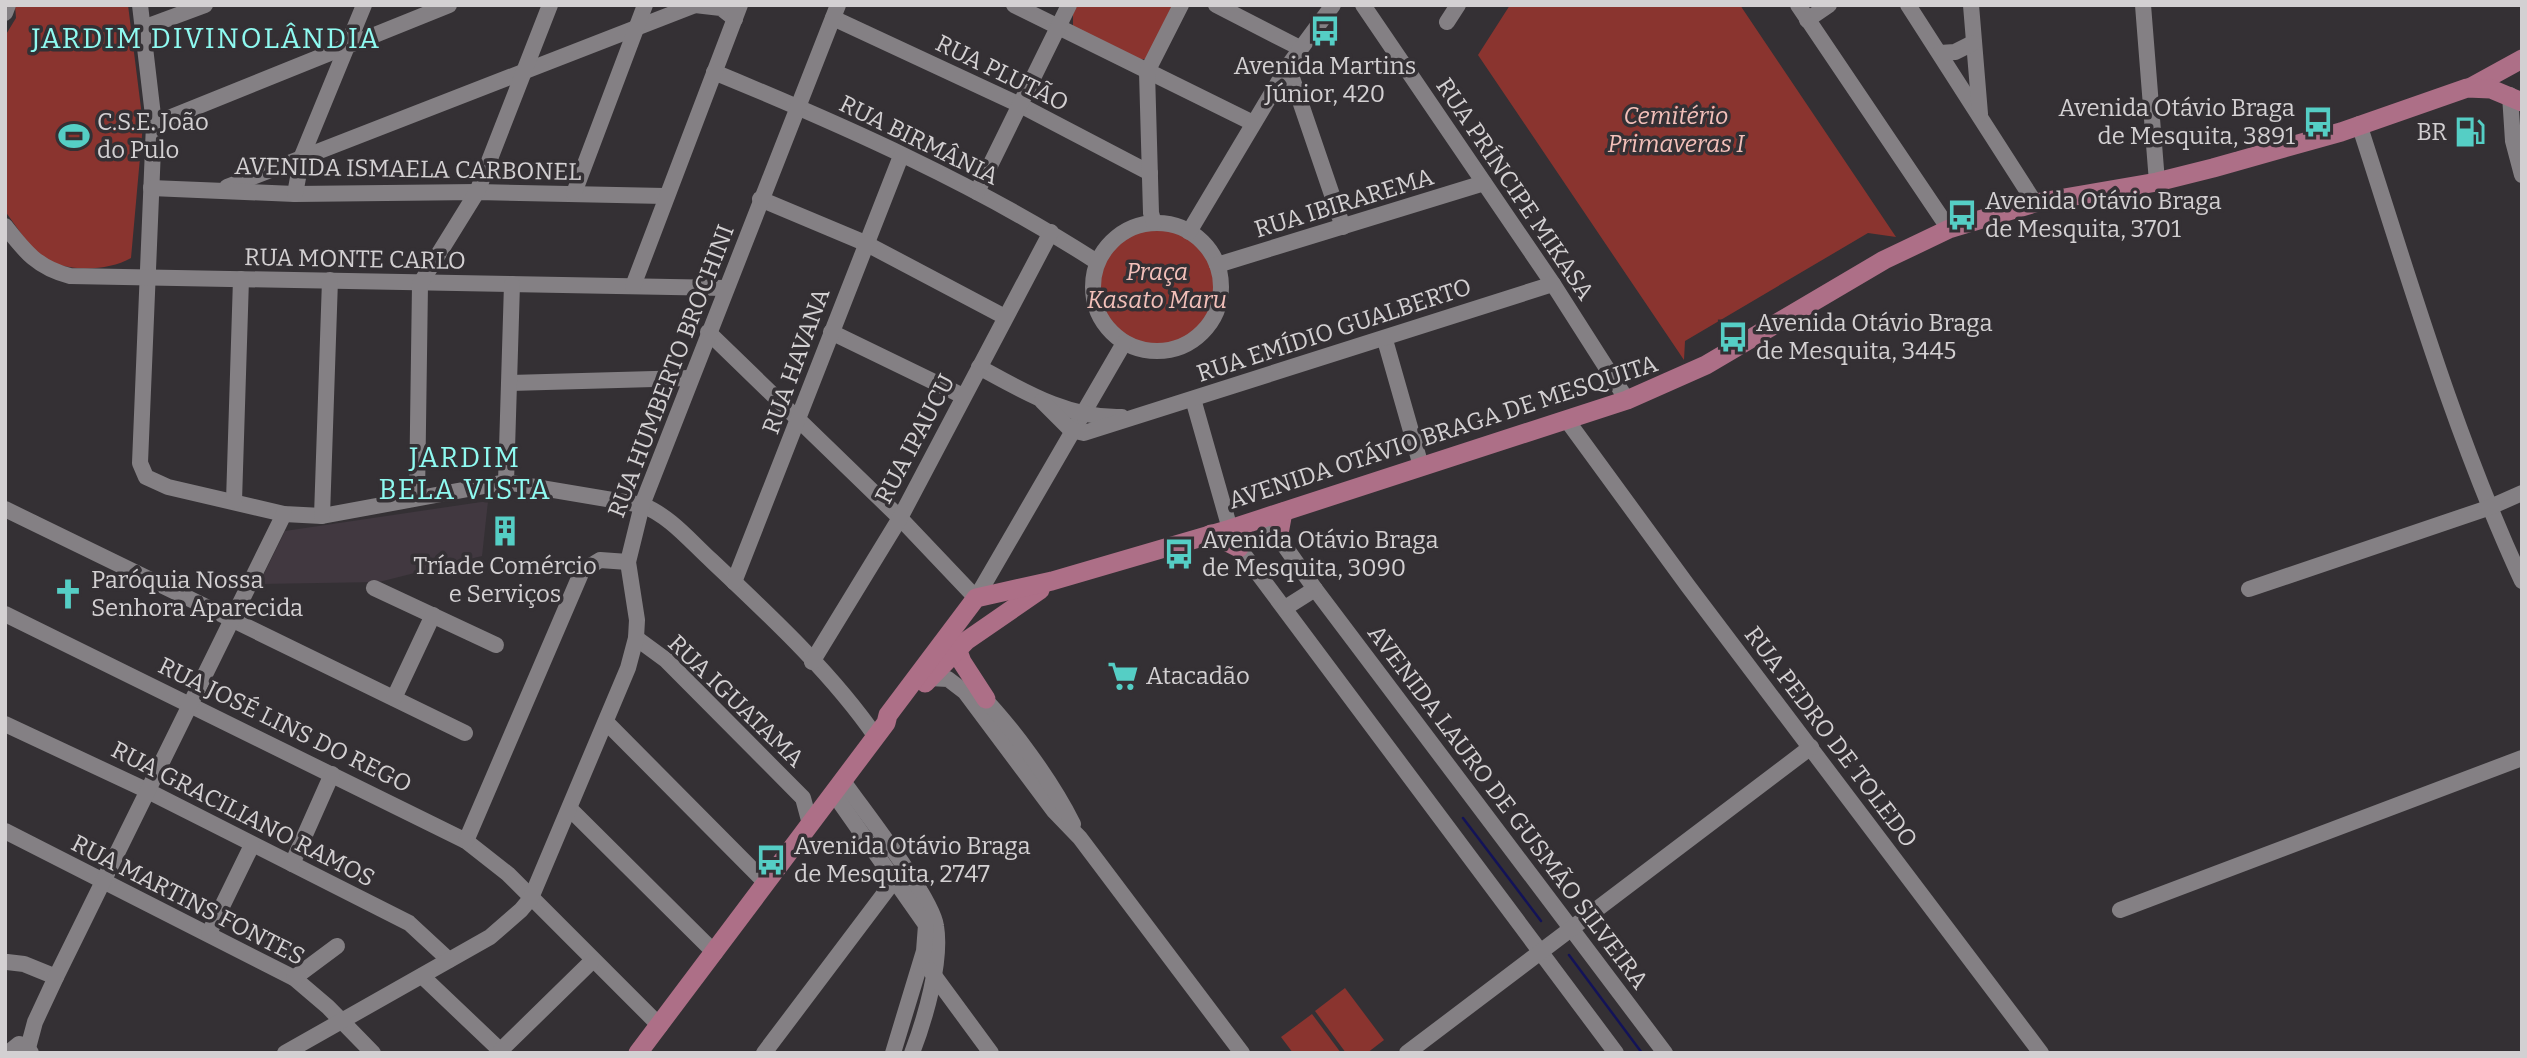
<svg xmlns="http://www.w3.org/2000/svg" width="2527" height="1058" font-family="Bitter,serif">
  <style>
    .built { fill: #413840 }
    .green { fill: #8a342f }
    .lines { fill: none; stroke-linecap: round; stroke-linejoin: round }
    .stream { stroke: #131358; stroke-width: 2.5 }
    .minor { stroke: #848084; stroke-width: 16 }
    .major { stroke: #ad6f87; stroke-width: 19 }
    .labels { text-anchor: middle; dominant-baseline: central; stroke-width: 7; stroke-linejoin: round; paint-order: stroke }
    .poi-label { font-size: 24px; fill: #d3d0d2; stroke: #343034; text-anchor: start }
    .street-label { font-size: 24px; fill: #d3d0d2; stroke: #343034 }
    .park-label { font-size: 24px; font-style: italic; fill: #f3c0ba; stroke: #343034 }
    .quarter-label { font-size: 28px; letter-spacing: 2px; fill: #8ffaf1; stroke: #343034 }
  </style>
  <rect width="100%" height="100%" fill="#343034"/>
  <path class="built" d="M488,501L482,556L379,582L259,584L285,531Z"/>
  <g class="green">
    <path d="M15,5H128L143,124L131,258C104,273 65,271 38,257L5,211V36L16,18Z"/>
    <path d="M1077,5H1174L1146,59L1137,60L1073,28V14Z"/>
    <path d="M1510,5H1740L1896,237L1868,233L1685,341L1684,360L1478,55Z"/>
    <circle cx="1157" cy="287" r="64"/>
    <path d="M1345,988L1384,1040L1367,1053H1346L1315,1011Z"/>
    <path d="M1312,1014L1341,1053H1293L1281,1037Z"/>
  </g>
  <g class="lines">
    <g class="stream">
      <path d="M1463,818L1541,921"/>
      <path d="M1569,955L1642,1053"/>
    </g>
    <g class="minor">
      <path d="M140,5L154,124L140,463L146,477L168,487L284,514L322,516L506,482L642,505C670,516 690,541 712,561C769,615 831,672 876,737"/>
      <path d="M695,5L721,8L735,19"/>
      <path d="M1014,5L1253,123"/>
      <path d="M1216,5L1300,48"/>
      <path d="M1363,5L1553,284L1627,400"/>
      <path d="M1798,5L1949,229"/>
      <path d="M1908,5L2035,203"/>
      <path d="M1971,5L1980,114"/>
      <path d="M2143,5L2157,182"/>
      <path d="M5,13L8,5"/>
      <path d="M833,18L1020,105L1150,173"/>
      <path d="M1807,20L1829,5"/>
      <path d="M1447,22L1458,5"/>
      <path d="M143,28L205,5"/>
      <path d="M1940,53L1955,52L1973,43"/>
      <path d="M1288,66L1343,227"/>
      <path d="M714,72C845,126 978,185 1097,262"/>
      <path d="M2510,95L2513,141L2522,175"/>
      <path d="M154,124L449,5"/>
      <path d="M2359,124C2409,278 2454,434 2522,581"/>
      <path d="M227,187L695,5"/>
      <path d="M151,188L295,194L477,192L665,196"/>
      <path d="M977,192L1069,5"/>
      <path d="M574,193L645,5"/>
      <path d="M295,194L302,156L364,5"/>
      <path d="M760,199L865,243L1005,317"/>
      <circle cx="1157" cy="287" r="64"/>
      <path d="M1154,223L1151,213L1147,72L1181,5"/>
      <path d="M5,226C25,252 38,268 70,276L725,288"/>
      <path d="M1189,232L1288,66L1333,5"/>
      <path d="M1217,265L1484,183"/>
      <path d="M633,286L740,5"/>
      <path d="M708,332L900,518L976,598L1124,343"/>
      <path d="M831,332L963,396"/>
      <path d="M1385,340L1421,466"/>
      <path d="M979,367C1023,391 1069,419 1122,417"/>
      <path d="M510,383L690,378"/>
      <path d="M1193,399L1230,529L1239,548L1616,1053"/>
      <path d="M1042,401L1071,430L1084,433L1553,284"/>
      <path d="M1566,419L1688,586L2041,1053"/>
      <path d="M506,482L512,284"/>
      <path d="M417,497L420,284L477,192L550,5"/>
      <path d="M234,501L241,279"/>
      <path d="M5,509L465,733"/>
      <path d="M322,516L330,280"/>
      <path d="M1265,518L1315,589L1665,1053"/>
      <path d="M734,582L901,156"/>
      <path d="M374,588L496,645"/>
      <path d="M2249,589L2488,508L2522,493"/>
      <path d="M1285,608L1315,589"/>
      <path d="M5,614L466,841L508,874L660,1026"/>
      <path d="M636,638L666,660L803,798L810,824"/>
      <path d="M812,662L900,518L1051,232"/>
      <path d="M929,678L948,679L965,692L1054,811L1080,838L1242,1053"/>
      <path d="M978,692C1012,727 1051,780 1073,824"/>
      <path d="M394,698L433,615"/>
      <path d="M606,722L766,883"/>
      <path d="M5,724L146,790L409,923L449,960"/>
      <path d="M843,781C864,811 932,897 936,926C942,962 925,1019 912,1053"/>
      <path d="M834,794L926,925L924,951L893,1053"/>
      <path d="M570,809L715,953"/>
      <path d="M5,831L294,978L328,1007L373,1053"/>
      <path d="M466,841L582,571L600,560L628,562"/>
      <path d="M292,864L332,774"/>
      <path d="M2120,910L2522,758"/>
      <path d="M209,933L252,845"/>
      <path d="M7,962L24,964L56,977"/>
      <path d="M930,970L991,1053"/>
      <path d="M422,976L503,1053"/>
      <path d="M294,978L337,946"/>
      <path d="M28,1048L35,1022L56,977L284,514"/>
      <path d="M501,1050L592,961"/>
      <path d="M8,1053L19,1044L26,1046L31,1053"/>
      <path d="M285,1053L490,937L521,910L531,898L628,668L636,638L637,620L628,562L642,505L838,5"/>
      <path d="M764,1053L902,870"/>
      <path d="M1407,1053L1811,747"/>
    </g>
    <g class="major">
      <path d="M2471,87L2522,59"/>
      <path d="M1211,534L1239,548"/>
      <path d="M1278,539L1283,512"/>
      <path d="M955,643L962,662L986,699"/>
      <path d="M925,683L966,641L1040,590"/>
      <path d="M638,1053L886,723L888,715L976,598L1052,581L1230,529L1627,400L1706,365L1884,260L1949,229L2035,203L2157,182L2213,168L2341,132L2467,88L2491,89L2522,102"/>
    </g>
  </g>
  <defs>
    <g id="bus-bare" transform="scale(2.415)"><path d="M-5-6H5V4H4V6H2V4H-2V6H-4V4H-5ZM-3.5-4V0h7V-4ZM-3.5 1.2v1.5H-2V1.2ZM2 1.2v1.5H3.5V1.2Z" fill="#55cec5" stroke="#343034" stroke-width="2.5" paint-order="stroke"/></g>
    <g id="fuel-bare" transform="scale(2.415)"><path d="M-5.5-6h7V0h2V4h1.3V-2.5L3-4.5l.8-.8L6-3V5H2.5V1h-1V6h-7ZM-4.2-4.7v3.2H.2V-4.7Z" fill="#55cec5" stroke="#343034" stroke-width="2.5" paint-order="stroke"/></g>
    <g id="stadium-bare" transform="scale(2.415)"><path d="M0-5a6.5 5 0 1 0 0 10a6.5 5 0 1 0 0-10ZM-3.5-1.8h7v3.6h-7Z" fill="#55cec5" stroke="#343034" stroke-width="2.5" paint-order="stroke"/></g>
    <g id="building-bare" transform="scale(2.415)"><path d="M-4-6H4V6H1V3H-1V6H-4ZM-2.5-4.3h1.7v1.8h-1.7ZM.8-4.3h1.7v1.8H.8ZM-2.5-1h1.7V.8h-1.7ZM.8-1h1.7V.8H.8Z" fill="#55cec5" stroke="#343034" stroke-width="2.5" paint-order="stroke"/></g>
    <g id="church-bare" transform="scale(2.415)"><path d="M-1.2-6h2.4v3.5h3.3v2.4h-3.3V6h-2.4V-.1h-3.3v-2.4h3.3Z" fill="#55cec5" stroke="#343034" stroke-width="2.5" paint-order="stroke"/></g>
    <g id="supermarket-bare" transform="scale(2.415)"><path d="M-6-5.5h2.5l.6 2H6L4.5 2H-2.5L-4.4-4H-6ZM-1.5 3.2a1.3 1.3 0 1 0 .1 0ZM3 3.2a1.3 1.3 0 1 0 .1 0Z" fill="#55cec5" stroke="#343034" stroke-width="2.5" paint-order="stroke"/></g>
  </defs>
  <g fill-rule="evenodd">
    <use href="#bus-bare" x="1325" y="31"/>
    <use href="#bus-bare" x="2318" y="122"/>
    <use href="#fuel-bare" x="2470" y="132"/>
    <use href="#stadium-bare" x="74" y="136"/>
    <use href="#bus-bare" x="1962" y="215"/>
    <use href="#bus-bare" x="1733" y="337"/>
    <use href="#building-bare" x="505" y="531"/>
    <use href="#bus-bare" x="1179" y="554"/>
    <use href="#church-bare" x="68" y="594"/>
    <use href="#supermarket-bare" x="1123" y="676"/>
    <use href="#bus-bare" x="771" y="860"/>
  </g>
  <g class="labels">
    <g class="poi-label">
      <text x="1325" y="66" text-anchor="middle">Avenida Martins<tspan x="1325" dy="28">Júnior, 420</tspan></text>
      <text x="2295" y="108" text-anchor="end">Avenida Otávio Braga<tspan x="2295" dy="28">de Mesquita, 3891</tspan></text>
      <text x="97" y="122">C.S.E. João<tspan x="97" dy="28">do Pulo</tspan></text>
      <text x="2447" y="132" text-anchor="end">BR</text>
      <text x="1985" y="201">Avenida Otávio Braga<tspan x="1985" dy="28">de Mesquita, 3701</tspan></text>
      <text x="1756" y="323">Avenida Otávio Braga<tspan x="1756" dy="28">de Mesquita, 3445</tspan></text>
      <text x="1202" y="540">Avenida Otávio Braga<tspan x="1202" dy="28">de Mesquita, 3090</tspan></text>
      <text x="505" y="566" text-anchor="middle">Tríade Comércio<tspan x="505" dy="28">e Serviços</tspan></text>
      <text x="91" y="580">Paróquia Nossa<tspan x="91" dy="28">Senhora Aparecida</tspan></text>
      <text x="1146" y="676">Atacadão</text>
      <text x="794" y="846">Avenida Otávio Braga<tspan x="794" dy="28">de Mesquita, 2747</tspan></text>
    </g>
    <g class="street-label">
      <text transform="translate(1002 73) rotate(26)">RUA PLUTÃO</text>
      <text transform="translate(919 140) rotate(26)">RUA BIRMÂNIA</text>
      <text transform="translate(408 169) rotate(1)">AVENIDA ISMAELA CARBONEL</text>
      <text transform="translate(1515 189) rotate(56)">RUA PRÍNCIPE MIKASA</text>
      <text transform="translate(1344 203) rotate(-17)">RUA IBIRAREMA</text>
      <text transform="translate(355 259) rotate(1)">RUA MONTE CARLO</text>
      <text transform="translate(1334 330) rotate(-18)">RUA EMÍDIO GUALBERTO</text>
      <text transform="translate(796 361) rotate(-70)">RUA HAVANA</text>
      <text transform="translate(671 371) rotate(-69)">RUA HUMBERTO BROCHINI</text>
      <text transform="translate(1443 432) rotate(-18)">AVENIDA OTÁVIO BRAGA DE MESQUITA</text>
      <text transform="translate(915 439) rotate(-62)">RUA IPAUCU</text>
      <text transform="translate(736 701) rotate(44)">RUA IGUATAMA</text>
      <text transform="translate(285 725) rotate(26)">RUA JOSÉ LINS DO REGO</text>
      <text transform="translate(1831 737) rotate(53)">RUA PEDRO DE TOLEDO</text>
      <text transform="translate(1508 807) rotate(53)">AVENIDA LAURO DE GUSMÃO SILVEIRA</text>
      <text transform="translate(243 814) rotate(27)">RUA GRACILIANO RAMOS</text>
      <text transform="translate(188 900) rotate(27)">RUA MARTINS FONTES</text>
    </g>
    <g class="park-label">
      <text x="1676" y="116">Cemitério<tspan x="1676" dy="28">Primaveras I</tspan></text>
      <text x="1157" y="272">Praça<tspan x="1157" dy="28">Kasato Maru</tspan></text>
    </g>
    <g class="quarter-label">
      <text x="206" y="38">JARDIM DIVINOLÂNDIA</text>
      <text x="465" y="457">JARDIM<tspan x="465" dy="32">BELA VISTA</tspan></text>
    </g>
  </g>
  <rect width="2527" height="1058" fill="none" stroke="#d3d0d2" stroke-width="14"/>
</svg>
